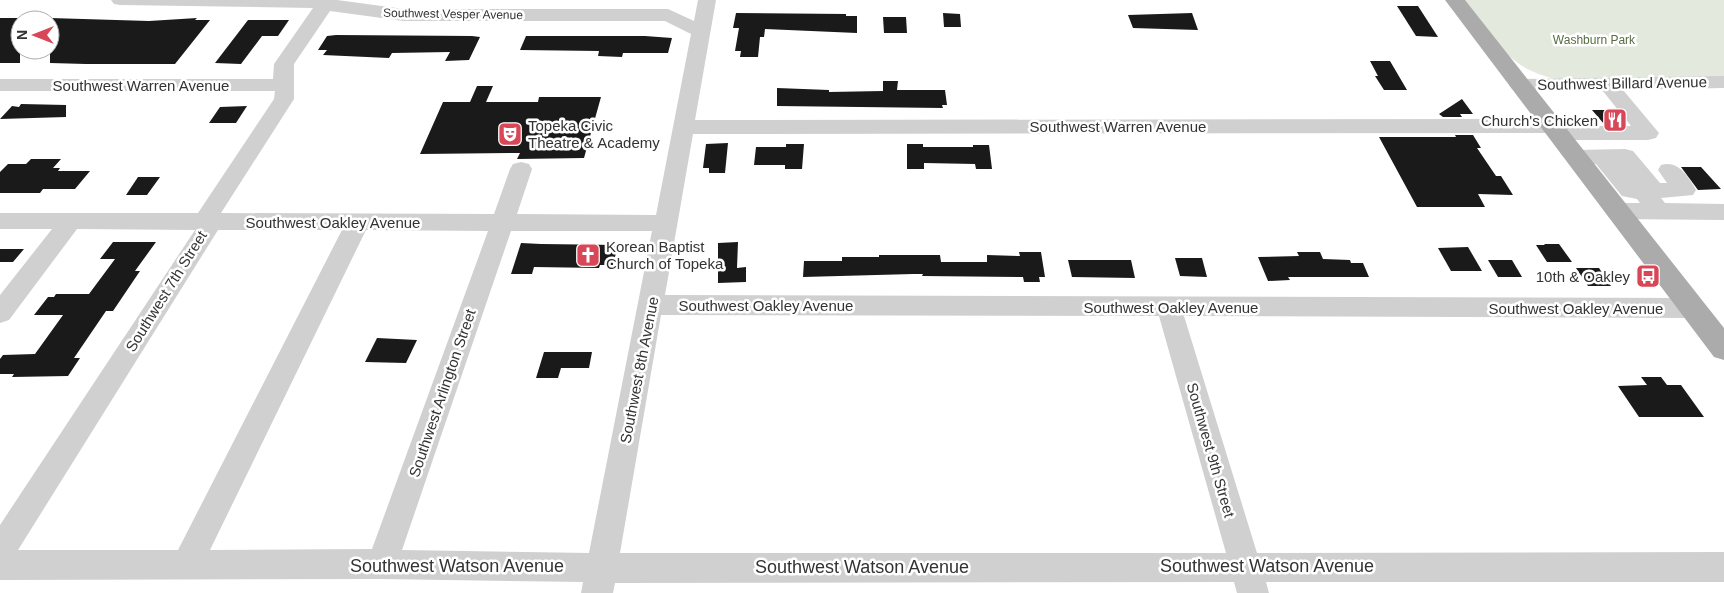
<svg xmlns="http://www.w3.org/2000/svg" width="1724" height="593" font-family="Helvetica,sans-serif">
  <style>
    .green { fill: #e3e9dd }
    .building { fill: #1a1a1a }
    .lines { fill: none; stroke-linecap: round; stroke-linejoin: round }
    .minor { fill: #d0d0d0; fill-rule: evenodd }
    .major { fill: #ababab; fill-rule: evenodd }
    .labels { text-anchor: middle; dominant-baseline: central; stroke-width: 5; stroke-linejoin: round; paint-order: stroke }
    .far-street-label { font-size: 12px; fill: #333; stroke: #fff }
    .far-park-label { font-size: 12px; fill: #586c43; stroke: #fff }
    .street-label { font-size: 15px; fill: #333; stroke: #fff }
    .poi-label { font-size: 15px; fill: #333; stroke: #fff; text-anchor: end }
    .near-street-label { font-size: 18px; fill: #333; stroke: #fff }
  </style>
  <rect width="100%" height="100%" fill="#fff"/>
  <path class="green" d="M1464,0H1724V79H1556C1506,68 1494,38 1464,0Z"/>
  <g class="building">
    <path d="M1397,6H1418L1438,37L1416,36Z"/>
    <path d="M736,13L846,14V16H857V33L765,29L764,37H760L758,57H740L741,51H735L739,28H733Z"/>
    <path d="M943,13L960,14L961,27H944Z"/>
    <path d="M1192,13L1198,30L1133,28L1128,15Z"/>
    <path d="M883,17H906L907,33H884Z"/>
    <path d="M0,18H32L20,20V63H0Z"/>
    <path d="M50,18L149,21L197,18L195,20H210L175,64H86L50,63Z"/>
    <path d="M248,20H289L278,36H262L241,64L215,63Z"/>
    <path d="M336,35L472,36L480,37L469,60L445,61L450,52L392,53L389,58L323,55L327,50H318L327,36Z"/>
    <path d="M526,36H645L672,38L668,53H623L622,57L598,56L599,51L520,50Z"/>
    <path d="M1370,61H1390L1407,90H1384L1375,76H1378Z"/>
    <path d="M883,81H898L897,90H945L947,105H942L943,108L777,106V88L829,90V92L883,91Z"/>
    <path d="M477,86H493L486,102H538L539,97H601L584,158L517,159L520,153L420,154L443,102H470Z"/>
    <path d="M1462,99L1473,114H1460L1462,117H1443L1439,114Z"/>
    <path d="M21,104L66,105V117L0,119L12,106L19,107Z"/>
    <path d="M247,106L236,123H209L220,107Z"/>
    <path d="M1592,110H1615L1627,124H1604Z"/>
    <path d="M1455,135H1473L1481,148H1477L1496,176H1501L1513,195L1478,194L1485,207H1417L1379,137H1456Z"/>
    <path d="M728,143L725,173H709V168H703L706,144Z"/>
    <path d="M786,144H804L802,169H785V165H754L756,147H786Z"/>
    <path d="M907,144H923V147H973V145H989L992,169H976L975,164L924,163V169H907Z"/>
    <path d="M31,159H61L53,168H60L58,171H90L75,189H43L40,193H0V172L8,164H26Z"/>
    <path d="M1681,167H1701L1721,189L1698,190Z"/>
    <path d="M138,177H160L147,195H126Z"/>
    <path d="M113,242H156L135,271H140L113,311H106L74,358H80L68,376L12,377L14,374H0V359L3,355L35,354L63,315H34L48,297H54L56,294H89L115,259H100Z"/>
    <path d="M738,242L737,268L746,267V282L718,283V243Z"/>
    <path d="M521,243L541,244L618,245L613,265H600L599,268L534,267L532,274H511Z"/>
    <path d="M1544,244H1559L1572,262H1547L1536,245H1545Z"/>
    <path d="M1468,247L1482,271H1451L1438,248Z"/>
    <path d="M0,249H24L13,262H0Z"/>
    <path d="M1019,252H1041L1045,277H1039L1040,282H1024L1023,277L922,276L923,274H913L803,277L804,261H842V257H879V255H940L941,262H987V255L1020,256Z"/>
    <path d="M1297,252H1320L1323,259L1350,260L1351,263H1363L1369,277H1288L1290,280L1268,281L1258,257L1299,256Z"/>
    <path d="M1175,258H1202L1207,277L1180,276Z"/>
    <path d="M1068,260H1131L1135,278L1072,277Z"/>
    <path d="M1488,260H1512L1522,277H1498Z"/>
    <path d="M1576,268H1599L1611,286H1588Z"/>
    <path d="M377,338L417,340L406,363L365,362Z"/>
    <path d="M544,352H592L589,368H561L558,378H536Z"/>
    <path d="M1641,377H1661L1667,385H1681L1704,417H1639L1618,386L1647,385Z"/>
  </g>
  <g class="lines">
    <g class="minor">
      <path d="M111,0H337L404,9H668L694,21L698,0H716L695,120L1552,119L1559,121L1562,126H1631L1602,90L1519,91L1512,89L1509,85L1512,81L1519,79L1724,76V88L1623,90L1659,133L1656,138L1648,140H1557L1549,138L1547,133L693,134L665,295L1691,298L1700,301L1704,308L1700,315L1691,318L1184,316L1257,553L1724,552V582H1266L1269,593H1237L1234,582L615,583L613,593H581L583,582L382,579L0,580V525L195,230L77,229L9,320L0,323V295L52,229H0V213H198L274,99L275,91H0V79H273L274,64L313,8L120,5L114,4ZM330,11L404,21H665L691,34L656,215L517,214L532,169L529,164L521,162L513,164L510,169L494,214L221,213L294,99V64ZM218,230H342L178,550H18ZM366,230L488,231L372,549L210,550ZM511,231H652L589,553L402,550ZM661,315L1159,316L1226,553H620Z"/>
      <path d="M1625,149L1633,151L1660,183H1667L1658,170L1661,165C1678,160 1688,176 1696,190L1693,195L1661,198L1665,203L1724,204V220L1617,219L1609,217L1605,211L1609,205L1617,203H1640L1637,199L1622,196L1596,164L1568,162L1565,157L1568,152L1576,150Z"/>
    </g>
    <path class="major" d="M1445,0H1465L1724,328V360L1714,357Z"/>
  </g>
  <defs>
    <g id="restaurant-square" transform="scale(1.25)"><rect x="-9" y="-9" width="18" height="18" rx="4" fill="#d84758" stroke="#fff"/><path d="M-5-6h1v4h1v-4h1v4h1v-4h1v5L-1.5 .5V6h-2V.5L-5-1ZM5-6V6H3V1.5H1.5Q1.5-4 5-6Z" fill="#fff"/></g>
    <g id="theatre-square" transform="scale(1.25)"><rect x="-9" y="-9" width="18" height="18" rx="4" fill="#d84758" stroke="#fff"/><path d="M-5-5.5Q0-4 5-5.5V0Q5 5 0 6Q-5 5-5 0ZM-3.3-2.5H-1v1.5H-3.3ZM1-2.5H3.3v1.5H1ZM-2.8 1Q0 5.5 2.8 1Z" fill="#fff"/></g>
    <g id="church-square" transform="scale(1.25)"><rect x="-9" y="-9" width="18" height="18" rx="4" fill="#d84758" stroke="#fff"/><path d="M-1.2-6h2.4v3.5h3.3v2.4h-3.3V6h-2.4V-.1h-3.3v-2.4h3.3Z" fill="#fff"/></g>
    <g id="bus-square" transform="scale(1.25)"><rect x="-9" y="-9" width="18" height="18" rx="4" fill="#d84758" stroke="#fff"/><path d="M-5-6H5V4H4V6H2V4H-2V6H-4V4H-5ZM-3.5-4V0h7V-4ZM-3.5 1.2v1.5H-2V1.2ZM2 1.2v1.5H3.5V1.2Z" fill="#fff"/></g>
  </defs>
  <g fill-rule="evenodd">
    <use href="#restaurant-square" x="1615" y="120"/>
    <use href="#theatre-square" x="510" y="134"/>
    <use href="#church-square" x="588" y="255"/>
    <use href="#bus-square" x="1648" y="276"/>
  </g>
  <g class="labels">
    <g class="far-street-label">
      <text transform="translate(453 14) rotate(1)">Southwest Vesper Avenue</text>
    </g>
    <g class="far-park-label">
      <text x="1594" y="40">Washburn Park</text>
    </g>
    <g class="street-label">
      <text transform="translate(1622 83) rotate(-1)">Southwest Billard Avenue</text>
      <text x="141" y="85">Southwest Warren Avenue</text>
      <text x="1118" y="126">Southwest Warren Avenue</text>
      <text x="333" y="222">Southwest Oakley Avenue</text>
      <text transform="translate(166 291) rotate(-58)">Southwest 7th Street</text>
      <text x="766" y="305">Southwest Oakley Avenue</text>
      <text x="1171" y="307">Southwest Oakley Avenue</text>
      <text x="1576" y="308">Southwest Oakley Avenue</text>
      <text transform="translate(639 370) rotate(-79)">Southwest 8th Avenue</text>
      <text transform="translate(442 393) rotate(-71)">Southwest Arlington Street</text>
      <text transform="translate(1211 450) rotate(74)">Southwest 9th Street</text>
    </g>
    <g class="poi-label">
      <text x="1598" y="120">Church's Chicken</text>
      <text x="528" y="125" text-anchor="start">Topeka Civic<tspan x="528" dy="17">Theatre &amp; Academy</tspan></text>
      <text x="606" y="246" text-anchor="start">Korean Baptist<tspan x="606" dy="17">Church of Topeka</tspan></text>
      <text x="1630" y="276">10th &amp; Oakley</text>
    </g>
    <g class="near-street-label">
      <text x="457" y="566">Southwest Watson Avenue</text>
      <text x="1267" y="566">Southwest Watson Avenue</text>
      <text x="862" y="567">Southwest Watson Avenue</text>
    </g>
  </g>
  <g transform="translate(35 35) rotate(270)"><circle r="24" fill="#ffffff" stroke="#adadad"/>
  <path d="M0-4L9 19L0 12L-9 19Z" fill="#d84758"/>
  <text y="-8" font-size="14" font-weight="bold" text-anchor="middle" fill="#333333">N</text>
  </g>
</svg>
